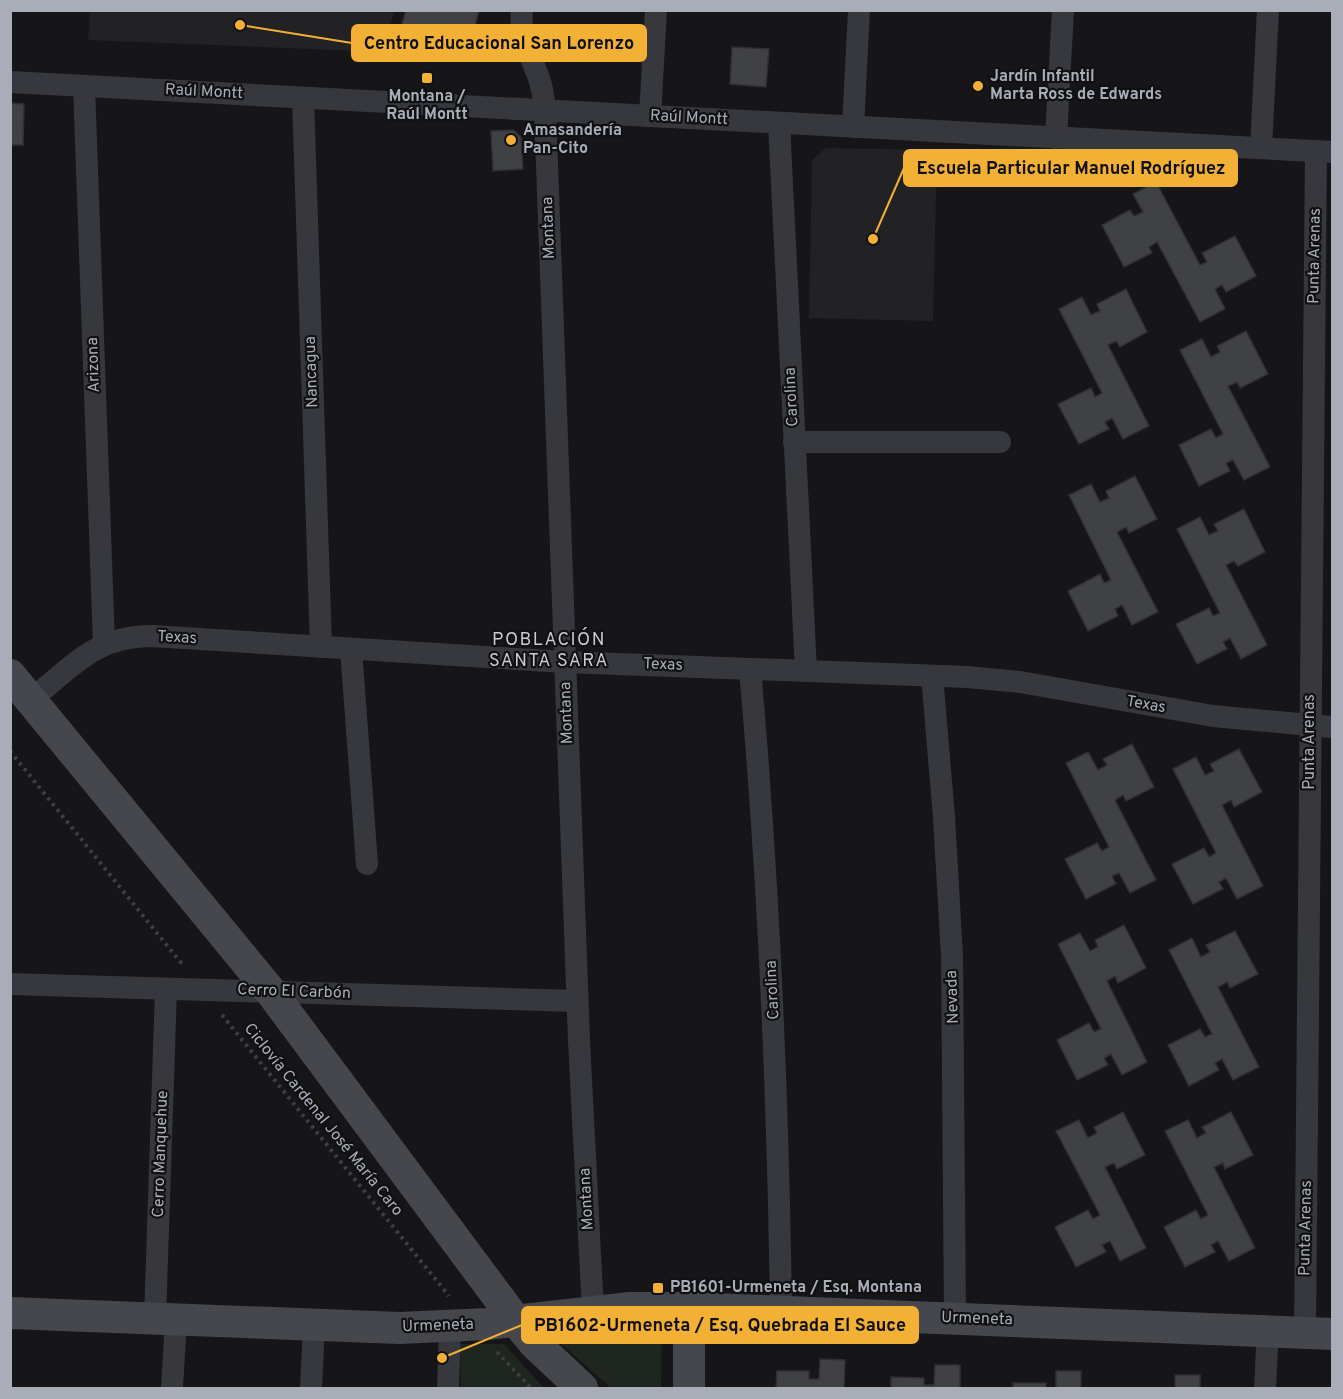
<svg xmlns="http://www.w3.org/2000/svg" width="1343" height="1399" font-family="Overpass,sans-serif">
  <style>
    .built { fill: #222225 }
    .green { fill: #1e261f }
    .building { fill: #404145; stroke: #303034; stroke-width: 1.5 }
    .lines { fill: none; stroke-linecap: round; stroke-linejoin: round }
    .path { stroke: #3d3f44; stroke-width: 4; stroke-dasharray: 3 4.5; stroke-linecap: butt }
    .street { stroke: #37383d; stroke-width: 22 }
    .secondary { stroke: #45474d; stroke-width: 32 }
    .poi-dot { fill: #f2b134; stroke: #111113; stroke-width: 2 }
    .labels { text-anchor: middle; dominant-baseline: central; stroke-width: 4.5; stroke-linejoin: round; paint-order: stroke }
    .poi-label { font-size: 16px; font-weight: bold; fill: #a8adb8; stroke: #111113; text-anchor: start }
    .street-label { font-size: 16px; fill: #a8adb8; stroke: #111113 }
    .neighbourhood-label { font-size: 18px; letter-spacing: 1.5px; fill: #c9ccd4; stroke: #111113 }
    .leader { fill: none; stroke: #f2b134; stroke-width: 2 }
    .callout-dot { fill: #f2b134; stroke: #111113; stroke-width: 2 }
    .callout { fill: #f2b134; stroke: #f2b134; stroke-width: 2 }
    .callout-label { font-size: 18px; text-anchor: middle; font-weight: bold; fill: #111 }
  </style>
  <rect width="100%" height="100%" fill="#161618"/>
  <g class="built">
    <path d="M90,11V10L394,11L383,52L88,40Z"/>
    <path d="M826,148L937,150L933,321L809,318L812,160Z"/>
  </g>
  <g class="green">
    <path d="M662,1336L661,1388H611L558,1341Z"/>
    <path d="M460,1344H504L544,1388H461Z"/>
  </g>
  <g class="building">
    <path d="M406,10H479L469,49L400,31Z"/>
    <path d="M732,47L769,49L766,87L730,84Z"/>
    <path d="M10,103L24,104L23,145H10Z"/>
    <path d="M513,130L521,137L523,169L493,171L491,131Z"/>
    <path d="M1156,182L1200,265L1207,262L1202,253L1235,236L1256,276L1226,292L1222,285L1215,289L1225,309L1200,322L1157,242L1149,247L1152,253L1124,267L1102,225L1130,210L1134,216L1143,212L1133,194Z"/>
    <path d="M1126,289L1147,332L1120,347L1116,341L1108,345L1149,426L1123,439L1112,418L1105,422L1109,429L1079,444L1058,404L1091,388L1095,397L1102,393L1059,309L1082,297L1091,315L1100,311L1097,304Z"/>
    <path d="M1246,331L1268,374L1240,388L1237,382L1228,386L1270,467L1244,480L1233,460L1226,463L1230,471L1199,486L1179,445L1211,429L1216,438L1223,434L1180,350L1202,339L1211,357L1220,352L1217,346Z"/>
    <path d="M1135,476L1157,519L1129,533L1126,527L1117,532L1158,612L1132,625L1122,605L1115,609L1118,616L1088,631L1068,591L1100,574L1104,583L1111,580L1069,495L1091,484L1100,502L1109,498L1106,491Z"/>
    <path d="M1244,509L1265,552L1238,566L1234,561L1226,565L1267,645L1241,659L1230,638L1223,642L1227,649L1197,664L1176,624L1209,608L1213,616L1220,613L1177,529L1200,517L1209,535L1218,531L1214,524Z"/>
    <path d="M1132,744L1154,787L1126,801L1123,795L1115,800L1156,880L1130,893L1119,873L1112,876L1116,884L1086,899L1065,859L1097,843L1102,851L1109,847L1066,763L1088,752L1098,770L1107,765L1103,759Z"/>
    <path d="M1239,749L1262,792L1234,807L1231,800L1222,805L1263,886L1237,899L1226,878L1219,882L1223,889L1193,904L1172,864L1204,848L1209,857L1216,853L1173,769L1196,757L1205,775L1214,771L1210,764Z"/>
    <path d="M1124,925L1146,968L1118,983L1115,976L1107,981L1147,1062L1122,1075L1111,1054L1104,1058L1108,1065L1077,1080L1057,1040L1089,1023L1094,1032L1101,1029L1058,944L1080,933L1090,951L1098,947L1095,940Z"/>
    <path d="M1235,931L1258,974L1230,988L1227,982L1218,987L1259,1067L1233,1080L1222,1059L1215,1063L1219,1070L1189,1086L1168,1045L1200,1029L1205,1037L1212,1034L1169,950L1192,938L1201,957L1210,952L1206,945Z"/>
    <path d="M1123,1112L1145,1155L1117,1169L1114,1163L1105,1167L1146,1248L1120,1261L1110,1241L1102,1245L1106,1252L1076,1267L1055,1227L1088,1210L1093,1219L1100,1215L1056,1131L1079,1120L1088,1138L1097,1133L1094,1127Z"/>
    <path d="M1231,1112L1253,1155L1225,1169L1223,1163L1214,1167L1255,1248L1229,1261L1218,1241L1211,1245L1215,1252L1185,1267L1164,1227L1196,1210L1201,1219L1208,1215L1165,1131L1188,1120L1197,1138L1206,1133L1202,1127Z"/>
    <path d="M820,1359L845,1360L844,1388H776L777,1371H809V1379H819Z"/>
    <path d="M935,1365H960V1388H891V1377L924,1378V1385H934Z"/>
    <rect x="1056" y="1371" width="25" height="17"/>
    <rect x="1175" y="1375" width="25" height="13"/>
    <rect x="1013" y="1383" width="33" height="5"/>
  </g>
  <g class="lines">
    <g class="path">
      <path d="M10,751L182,964"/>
      <path d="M222,1015L449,1296"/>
      <path d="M497,1352L531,1388"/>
    </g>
    <g class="street">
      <path d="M522,10C519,34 529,52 537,73C542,85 544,98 545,110L579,1041L593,1312"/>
      <path d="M10,82L1332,152"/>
      <path d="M84,86L104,644"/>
      <path d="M303,98L321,647"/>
      <path d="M650,116L656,10"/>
      <path d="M779,123L806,671"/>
      <path d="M853,127L859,10"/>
      <path d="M1056,138L1063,10"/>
      <path d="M1261,148L1268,10"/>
      <path d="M794,442H1000"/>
      <path d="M351,649L367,864"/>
      <path d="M750,669C769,883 778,1097 781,1311"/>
      <path d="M932,676L944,817L952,956L955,1318"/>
      <path d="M32,699C73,666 95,636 152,636L565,662L967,677L1020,682L1213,716L1332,727"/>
      <path d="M10,984L577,1001"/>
      <path d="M155,1319L166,989"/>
      <path d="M1305,1332L1316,151"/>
      <path d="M172,1388L176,1320"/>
      <path d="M311,1388L314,1325"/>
      <path d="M448,1388L450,1326"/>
      <path d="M1265,1388L1268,1330"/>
    </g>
    <g class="secondary">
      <path d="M10,675L271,992L516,1321L535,1344L582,1388"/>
      <path d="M10,1313L400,1328L487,1324L630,1308H689L1332,1334"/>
      <path d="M689,1388V1308"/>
    </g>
  </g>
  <g class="poi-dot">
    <rect x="421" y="72" width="12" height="12" rx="3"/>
    <circle cx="978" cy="86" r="6"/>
    <circle cx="511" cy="140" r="6"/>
    <rect x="652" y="1282" width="12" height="12" rx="3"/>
  </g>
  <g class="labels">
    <g class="poi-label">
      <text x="990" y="77">Jardín Infantil<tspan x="990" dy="18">Marta Ross de Edwards</tspan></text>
      <text x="427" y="97" text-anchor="middle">Montana /<tspan x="427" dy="18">Raúl Montt</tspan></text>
      <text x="523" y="131">Amasandería<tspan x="523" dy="18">Pan-Cito</tspan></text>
      <text x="670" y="1288">PB1601-Urmeneta / Esq. Montana</text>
    </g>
    <g class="street-label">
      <text transform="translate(204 92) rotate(3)">Raúl Montt</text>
      <text transform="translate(689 118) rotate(3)">Raúl Montt</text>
      <text transform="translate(549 228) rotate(-92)">Montana</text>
      <text transform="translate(1315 256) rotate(-89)">Punta Arenas</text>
      <text transform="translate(94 365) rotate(-92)">Arizona</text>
      <text transform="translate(312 372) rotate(-92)">Nancagua</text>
      <text transform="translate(792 397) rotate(-93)">Carolina</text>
      <text transform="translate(177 638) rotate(3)">Texas</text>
      <text transform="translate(663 665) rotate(2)">Texas</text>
      <text transform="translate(1146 705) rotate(10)">Texas</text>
      <text transform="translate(567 713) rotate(-92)">Montana</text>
      <text transform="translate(1310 742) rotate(-90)">Punta Arenas</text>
      <text transform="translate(773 990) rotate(-93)">Carolina</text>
      <text transform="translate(294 992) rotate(2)">Cerro El Carbón</text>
      <text transform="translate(953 997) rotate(-92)">Nevada</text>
      <text transform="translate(323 1120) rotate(51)">Ciclovía Cardenal José María Caro</text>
      <text transform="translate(161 1154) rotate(-88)">Cerro Manquehue</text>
      <text transform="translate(587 1199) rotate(-93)">Montana</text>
      <text transform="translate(1306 1228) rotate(-89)">Punta Arenas</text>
      <text transform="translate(977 1319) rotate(2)">Urmeneta</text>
      <text transform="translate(438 1326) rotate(-2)">Urmeneta</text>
    </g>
    <g class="neighbourhood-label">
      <text x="549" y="640">POBLACIÓN<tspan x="549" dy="21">SANTA SARA</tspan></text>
    </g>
  </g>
  <path class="leader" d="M240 25L352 43M873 239L904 168M442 1358L522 1325"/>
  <g class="callout-dot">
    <circle cx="240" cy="25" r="6"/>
    <circle cx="873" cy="239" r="6"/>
    <circle cx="442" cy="1358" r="6"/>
  </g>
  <g class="callout">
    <rect x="352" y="25" width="294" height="36" rx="6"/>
    <rect x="904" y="150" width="333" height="36" rx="6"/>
    <rect x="522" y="1307" width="396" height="36" rx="6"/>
  </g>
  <g class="callout-label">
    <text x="499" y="49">Centro Educacional San Lorenzo</text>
    <text x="1071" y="174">Escuela Particular Manuel Rodríguez</text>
    <text x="720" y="1331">PB1602-Urmeneta / Esq. Quebrada El Sauce</text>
  </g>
  <rect width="1343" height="1399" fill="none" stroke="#a8adb8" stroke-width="24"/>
</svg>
